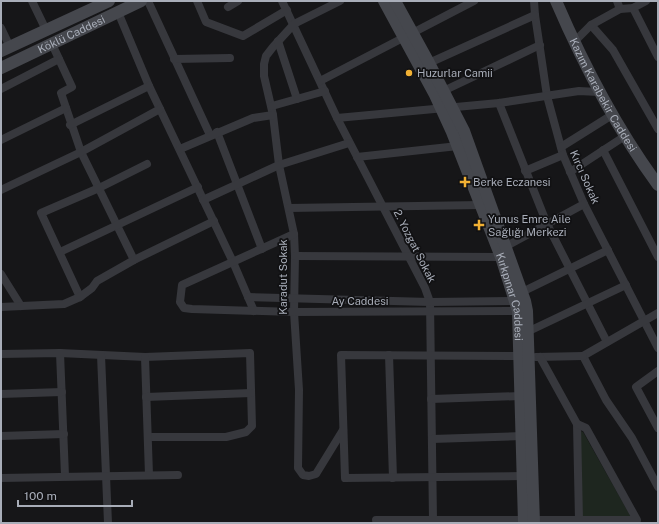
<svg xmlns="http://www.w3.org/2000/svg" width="659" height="524" font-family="'Public Sans',sans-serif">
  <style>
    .green { fill: #1e261f }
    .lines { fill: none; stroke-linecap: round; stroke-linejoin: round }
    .street { stroke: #37383d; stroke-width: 8 }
    .secondary { stroke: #45474d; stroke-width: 12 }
    .poi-dot { fill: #f2b134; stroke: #111113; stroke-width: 1.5 }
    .labels { text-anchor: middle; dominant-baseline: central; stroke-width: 3.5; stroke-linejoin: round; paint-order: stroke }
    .street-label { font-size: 11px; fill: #a8adb8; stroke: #111113 }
    .poi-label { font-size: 11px; fill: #a8adb8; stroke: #111113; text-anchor: start }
  </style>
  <rect width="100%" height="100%" fill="#161618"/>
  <path class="green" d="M580,431L583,432L631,517H581Z"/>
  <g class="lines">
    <g class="street">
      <path d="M32,1L46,30"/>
      <path d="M148,1L210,135"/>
      <path d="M197,1L206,22L243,36L287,10"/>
      <path d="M282,1L337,118L425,288L430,302L433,520"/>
      <path d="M340,1L294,24L273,47L266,56L264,64V76L273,115L279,165L294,234L295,256L294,312L299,390L298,468L303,475L309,476L316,474L343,430"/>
      <path d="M534,1L535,15L547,96L563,155L584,204L658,348"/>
      <path d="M617,1L620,9"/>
      <path d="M228,7L238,1"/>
      <path d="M633,8L658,57"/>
      <path d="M118,12L149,86L233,262L254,311"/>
      <path d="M591,25L613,50L658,129"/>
      <path d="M1,28L10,47"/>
      <path d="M278,41L297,99"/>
      <path d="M574,42L591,25L620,9L633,8L646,1"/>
      <path d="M52,44L72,87L61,93L81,152L134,260"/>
      <path d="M174,59L230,58"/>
      <path d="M429,63L535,15"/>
      <path d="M320,81L474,1"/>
      <path d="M1,89L59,59"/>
      <path d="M439,93L540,45"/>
      <path d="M499,103L547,224L607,342"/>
      <path d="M272,106L325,91"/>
      <path d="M337,118L499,103L579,91L598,92"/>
      <path d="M70,125L149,86"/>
      <path d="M217,132L262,249"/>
      <path d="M1,140L66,108"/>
      <path d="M561,147L612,115"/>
      <path d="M180,149L253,118L273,115"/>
      <path d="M603,150L658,257"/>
      <path d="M357,157L458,146"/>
      <path d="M525,171L563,155"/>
      <path d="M570,172L625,136"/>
      <path d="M1,190L81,152L160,109"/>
      <path d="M203,200L279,165L349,143"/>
      <path d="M289,208L481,205"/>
      <path d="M294,234L182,285L180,302L184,308L192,309L294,312L522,311"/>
      <path d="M503,248L584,204"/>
      <path d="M60,252L198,187"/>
      <path d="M295,256L501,257"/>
      <path d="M1,274L21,306"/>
      <path d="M522,292L608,250"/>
      <path d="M80,297L41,213L99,188L147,164"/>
      <path d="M248,297L430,302L518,301"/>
      <path d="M1,307L64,304L80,297L92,288L97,281L134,260L214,221"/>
      <path d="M527,332L626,285"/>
      <path d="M60,353L65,476"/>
      <path d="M1,354L60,353L145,357L250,353L252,426L246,432L226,437H148"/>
      <path d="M101,355L108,523"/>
      <path d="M389,355L393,478"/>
      <path d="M518,356L341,355L345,478L523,476"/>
      <path d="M583,356L606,400L632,438L658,487"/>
      <path d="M583,356L658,313"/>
      <path d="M145,357L149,475"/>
      <path d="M536,357L583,356"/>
      <path d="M658,371L636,387L658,428"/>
      <path d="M1,394L62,392"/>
      <path d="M146,397L251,393"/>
      <path d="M431,399L520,396"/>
      <path d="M577,424L579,520"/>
      <path d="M1,436L64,434"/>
      <path d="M432,439L522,436"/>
      <path d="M1,478L178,475"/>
      <path d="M376,520H637L586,428L577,424L540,357"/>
    </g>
    <g class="secondary">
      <path id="s1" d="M384,1L435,95L452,132L501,257L518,311L524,523"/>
      <path d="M395,1L429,63L464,131L525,301L527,311L534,523"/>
      <path id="s2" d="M556,1C584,66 616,128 658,185"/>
      <path d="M1,51L109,1"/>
      <path id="s3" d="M1,68L141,1"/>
    </g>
  </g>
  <g class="poi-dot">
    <circle cx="409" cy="73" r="4"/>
    <path d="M463 176h4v4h4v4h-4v4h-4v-4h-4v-4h4z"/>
    <path d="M477 219h4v4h4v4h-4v4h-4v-4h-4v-4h4z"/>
  </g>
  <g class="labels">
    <g class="street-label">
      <text stroke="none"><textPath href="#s3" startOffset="78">Köklü Caddesi</textPath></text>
      <text stroke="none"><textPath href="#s2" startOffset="105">Kazım Karabekir Caddesi</textPath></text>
      <text transform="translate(585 177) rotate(66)">Kırcı Sokak</text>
      <text transform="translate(415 246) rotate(63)">2. Yozgat Sokak</text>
      <text transform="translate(283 277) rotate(-90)">Karadut Sokak</text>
      <text stroke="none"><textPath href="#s1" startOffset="323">Kırkpınar Caddesi</textPath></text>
      <text x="360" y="301">Ay Caddesi</text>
    </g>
    <g class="poi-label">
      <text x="417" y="73">Huzurlar Camii</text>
      <text x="473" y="182">Berke Eczanesi</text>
      <text x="488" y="219">Yunus Emre Aile<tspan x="488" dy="13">Sağlığı Merkezi</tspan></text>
    </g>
  </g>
  <rect width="659" height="524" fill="none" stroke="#a8adb8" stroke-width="4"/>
  <path d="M18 500v6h114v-6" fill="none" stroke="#a8adb8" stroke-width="2"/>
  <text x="24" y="500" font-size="12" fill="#a8adb8" stroke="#111113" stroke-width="3" paint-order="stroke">100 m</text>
</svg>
